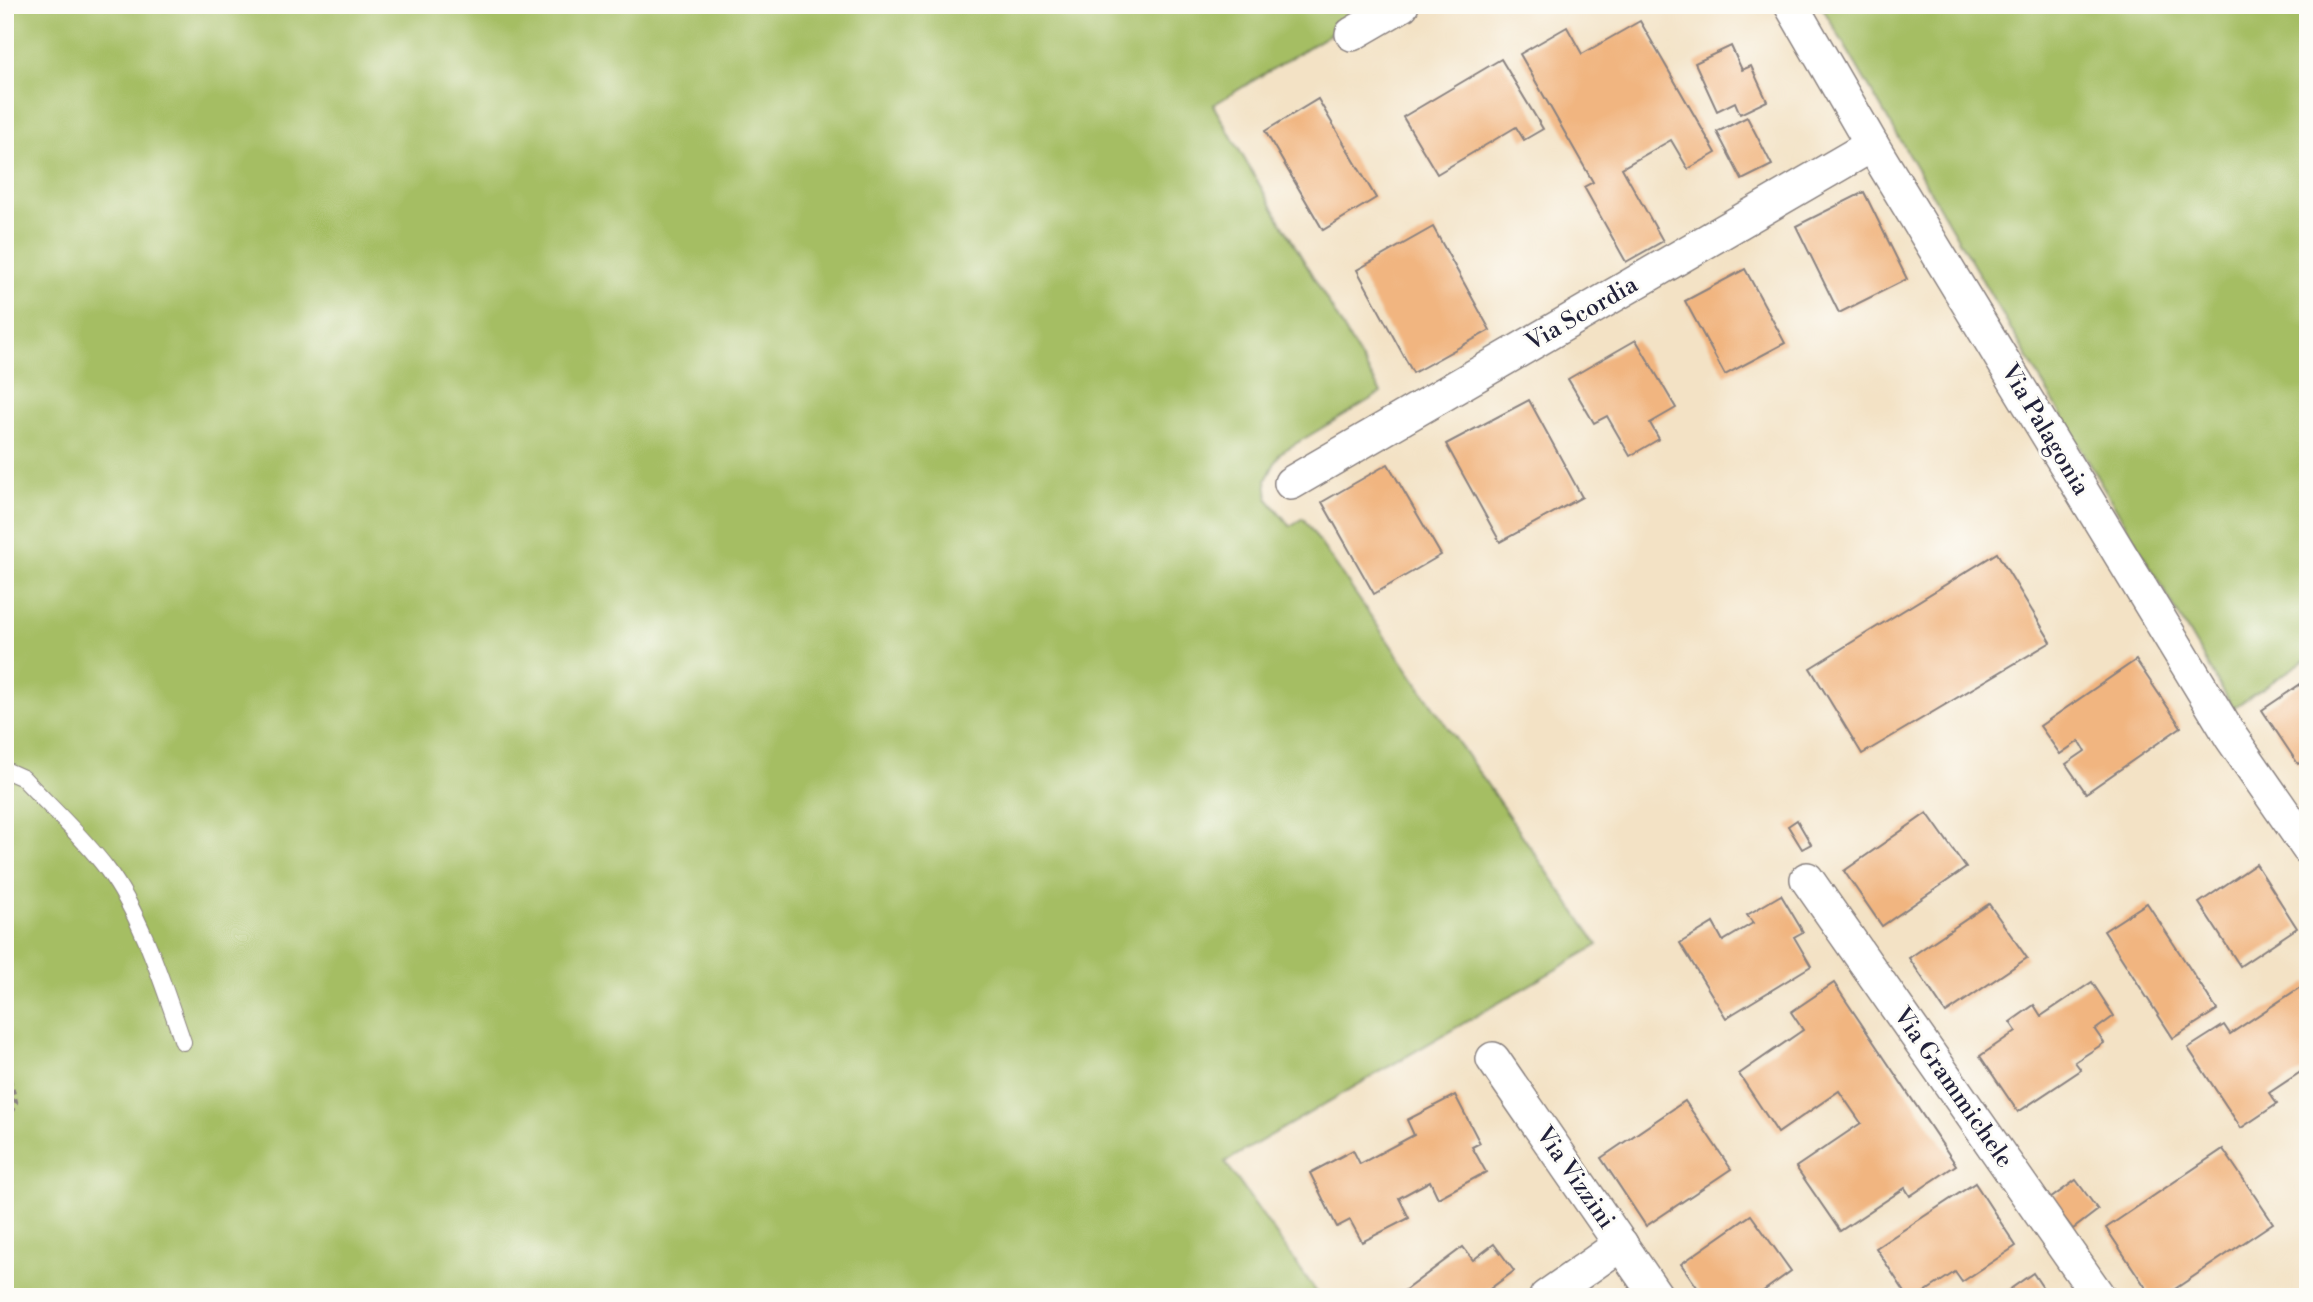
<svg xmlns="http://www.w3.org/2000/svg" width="2313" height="1302" font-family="'Libre Bodoni',serif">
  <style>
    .green { fill: #a5be63; stroke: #64704f; stroke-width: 2 }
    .building { fill: #f1b580 }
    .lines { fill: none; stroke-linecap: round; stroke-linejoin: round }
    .lane-casing { stroke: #8a8280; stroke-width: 18 }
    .street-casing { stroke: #8a8280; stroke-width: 36 }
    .path { stroke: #8a8280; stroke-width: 4.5; stroke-dasharray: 5 5; stroke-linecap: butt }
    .lane { stroke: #fff; stroke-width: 16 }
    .street { stroke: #fff; stroke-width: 33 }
    .labels { text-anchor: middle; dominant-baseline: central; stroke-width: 6; stroke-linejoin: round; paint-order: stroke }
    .street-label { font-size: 24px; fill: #22223b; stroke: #fdfcf7 }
  </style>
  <rect width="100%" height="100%" fill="#fdfcf7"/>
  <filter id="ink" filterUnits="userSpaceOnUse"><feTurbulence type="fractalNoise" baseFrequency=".0143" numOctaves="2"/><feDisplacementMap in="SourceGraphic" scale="14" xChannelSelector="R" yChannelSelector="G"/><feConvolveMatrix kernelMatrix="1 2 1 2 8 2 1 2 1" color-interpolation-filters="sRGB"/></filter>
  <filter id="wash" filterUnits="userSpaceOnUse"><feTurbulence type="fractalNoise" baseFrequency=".00686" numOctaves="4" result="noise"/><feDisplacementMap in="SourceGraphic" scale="28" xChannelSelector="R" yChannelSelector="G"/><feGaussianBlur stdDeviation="1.57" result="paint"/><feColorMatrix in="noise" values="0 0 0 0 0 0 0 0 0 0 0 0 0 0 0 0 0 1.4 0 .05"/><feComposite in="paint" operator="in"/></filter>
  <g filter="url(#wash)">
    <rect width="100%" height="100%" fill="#f3e2c5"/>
    <g class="green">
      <path d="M5,5H1378L1213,105L1381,393L1280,453L1266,480L1268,499L1290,526L1303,518L1598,945L1225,1162L1320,1297H5Z"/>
      <path d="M1821,5H2308V658L2233,708Z"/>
    </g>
    <g id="blocks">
      <g class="building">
        <path d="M1640,21L1716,153L1688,169L1671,140L1622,168L1663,241L1626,262L1584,187L1593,182L1520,54L1567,27L1582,54Z"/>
        <path d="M1731,46L1742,70L1751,66L1767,101L1740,114L1735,102L1717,111L1695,63Z"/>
        <path d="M1501,59L1543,129L1524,140L1516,127L1437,174L1403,117Z"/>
        <path d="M1318,99L1376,198L1323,230L1265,131Z"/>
        <path d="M1747,117L1772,165L1742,180L1717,132Z"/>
        <path d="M1864,192L1907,279L1839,313L1796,226Z"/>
        <path d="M1433,227L1490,330L1413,373L1357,270Z"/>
        <path d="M1745,269L1785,343L1725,375L1685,301Z"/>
        <path d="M1636,340L1676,408L1650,423L1659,439L1630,456L1607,416L1594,423L1568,379Z"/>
        <path d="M1529,400L1582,497L1500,542L1446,444Z"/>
        <path d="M1388,464L1441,555L1374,594L1322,502Z"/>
        <path d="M1997,553L2051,642L1862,754L1810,668Z"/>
        <path d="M2136,660L2181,727L2086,793L2066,764L2085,751L2079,741L2060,754L2040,726Z"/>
        <path d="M2308,679V758L2298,764L2262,710Z"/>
        <path d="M1927,813L1966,868L1882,926L1844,871Z"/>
        <path d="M1797,820L1811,844L1802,849L1788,826Z"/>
        <path d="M2256,864L2297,928L2240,966L2199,903Z"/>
        <path d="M1781,895L1803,932L1794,937L1811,966L1726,1018L1680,943L1713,923L1723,941L1753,923L1747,915Z"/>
        <path d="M2147,903L2217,1010L2173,1038L2104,931Z"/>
        <path d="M1989,904L2027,958L1946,1013L1909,958Z"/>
        <path d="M2092,982L2114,1016L2095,1030L2104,1043L2075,1062L2081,1070L2018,1112L1980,1056L2016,1031L2010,1022L2034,1005L2041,1016Z"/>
        <path d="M2308,982V1067L2269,1093L2277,1104L2241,1128L2188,1048L2224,1025L2230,1034Z"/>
        <path d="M1834,983L1956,1165L1910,1196L1905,1188L1840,1231L1796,1167L1861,1123L1839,1091L1778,1133L1739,1074L1803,1030L1791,1012Z"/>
        <path d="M1455,1095L1480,1143L1472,1147L1486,1172L1438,1198L1430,1181L1399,1198L1409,1218L1362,1242L1350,1220L1337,1227L1310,1173L1353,1150L1360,1164L1414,1135L1407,1120Z"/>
        <path d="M1685,1101L1731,1169L1646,1226L1601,1158Z"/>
        <path d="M2223,1149L2273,1223L2163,1297H2152L2106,1228Z"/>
        <path d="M2076,1180L2098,1210L2073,1229L2050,1199Z"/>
        <path d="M1975,1183L2016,1246L1962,1282L1955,1272L1917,1297H1908L1876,1248Z"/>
        <path d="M1751,1215L1791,1271L1755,1297H1704L1681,1264Z"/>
        <path d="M1494,1244L1514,1271L1479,1297H1409L1404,1291L1463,1247L1473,1260Z"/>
        <path d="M2033,1273L2049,1297H1999Z"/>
      </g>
    </g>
  </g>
  <g filter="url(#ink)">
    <use href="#blocks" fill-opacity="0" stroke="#8a8280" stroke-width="2"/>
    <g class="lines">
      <g class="lane-casing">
        <path id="lane" d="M5,770L23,778C51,808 83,837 107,869C142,915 164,988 183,1042"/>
      </g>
      <g class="street-casing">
        <g id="street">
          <path d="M1791,5L1872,145L2231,737L2308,848"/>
          <path d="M1352,34L1402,5"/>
          <path d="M1291,483L1872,145"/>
          <path d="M1807,879L2099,1297"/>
          <path d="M1493,1059L1657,1297"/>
          <path d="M1546,1297L1621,1244"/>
        </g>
      </g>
      <path class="path" d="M5,1071L8,1073L16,1102L5,1125"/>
      <use href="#lane" class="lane"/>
      <use href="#street" class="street"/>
    </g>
  </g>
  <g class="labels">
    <g class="street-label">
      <text transform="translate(1582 314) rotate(-30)">Via Scordia</text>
      <text transform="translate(2045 430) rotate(59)">Via Palagonia</text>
      <text transform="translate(1953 1088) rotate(55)">Via Grammichele</text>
      <text transform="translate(1575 1178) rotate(55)">Via Vizzini</text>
    </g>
  </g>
  <rect width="2313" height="1302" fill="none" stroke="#fdfcf7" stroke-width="28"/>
</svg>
